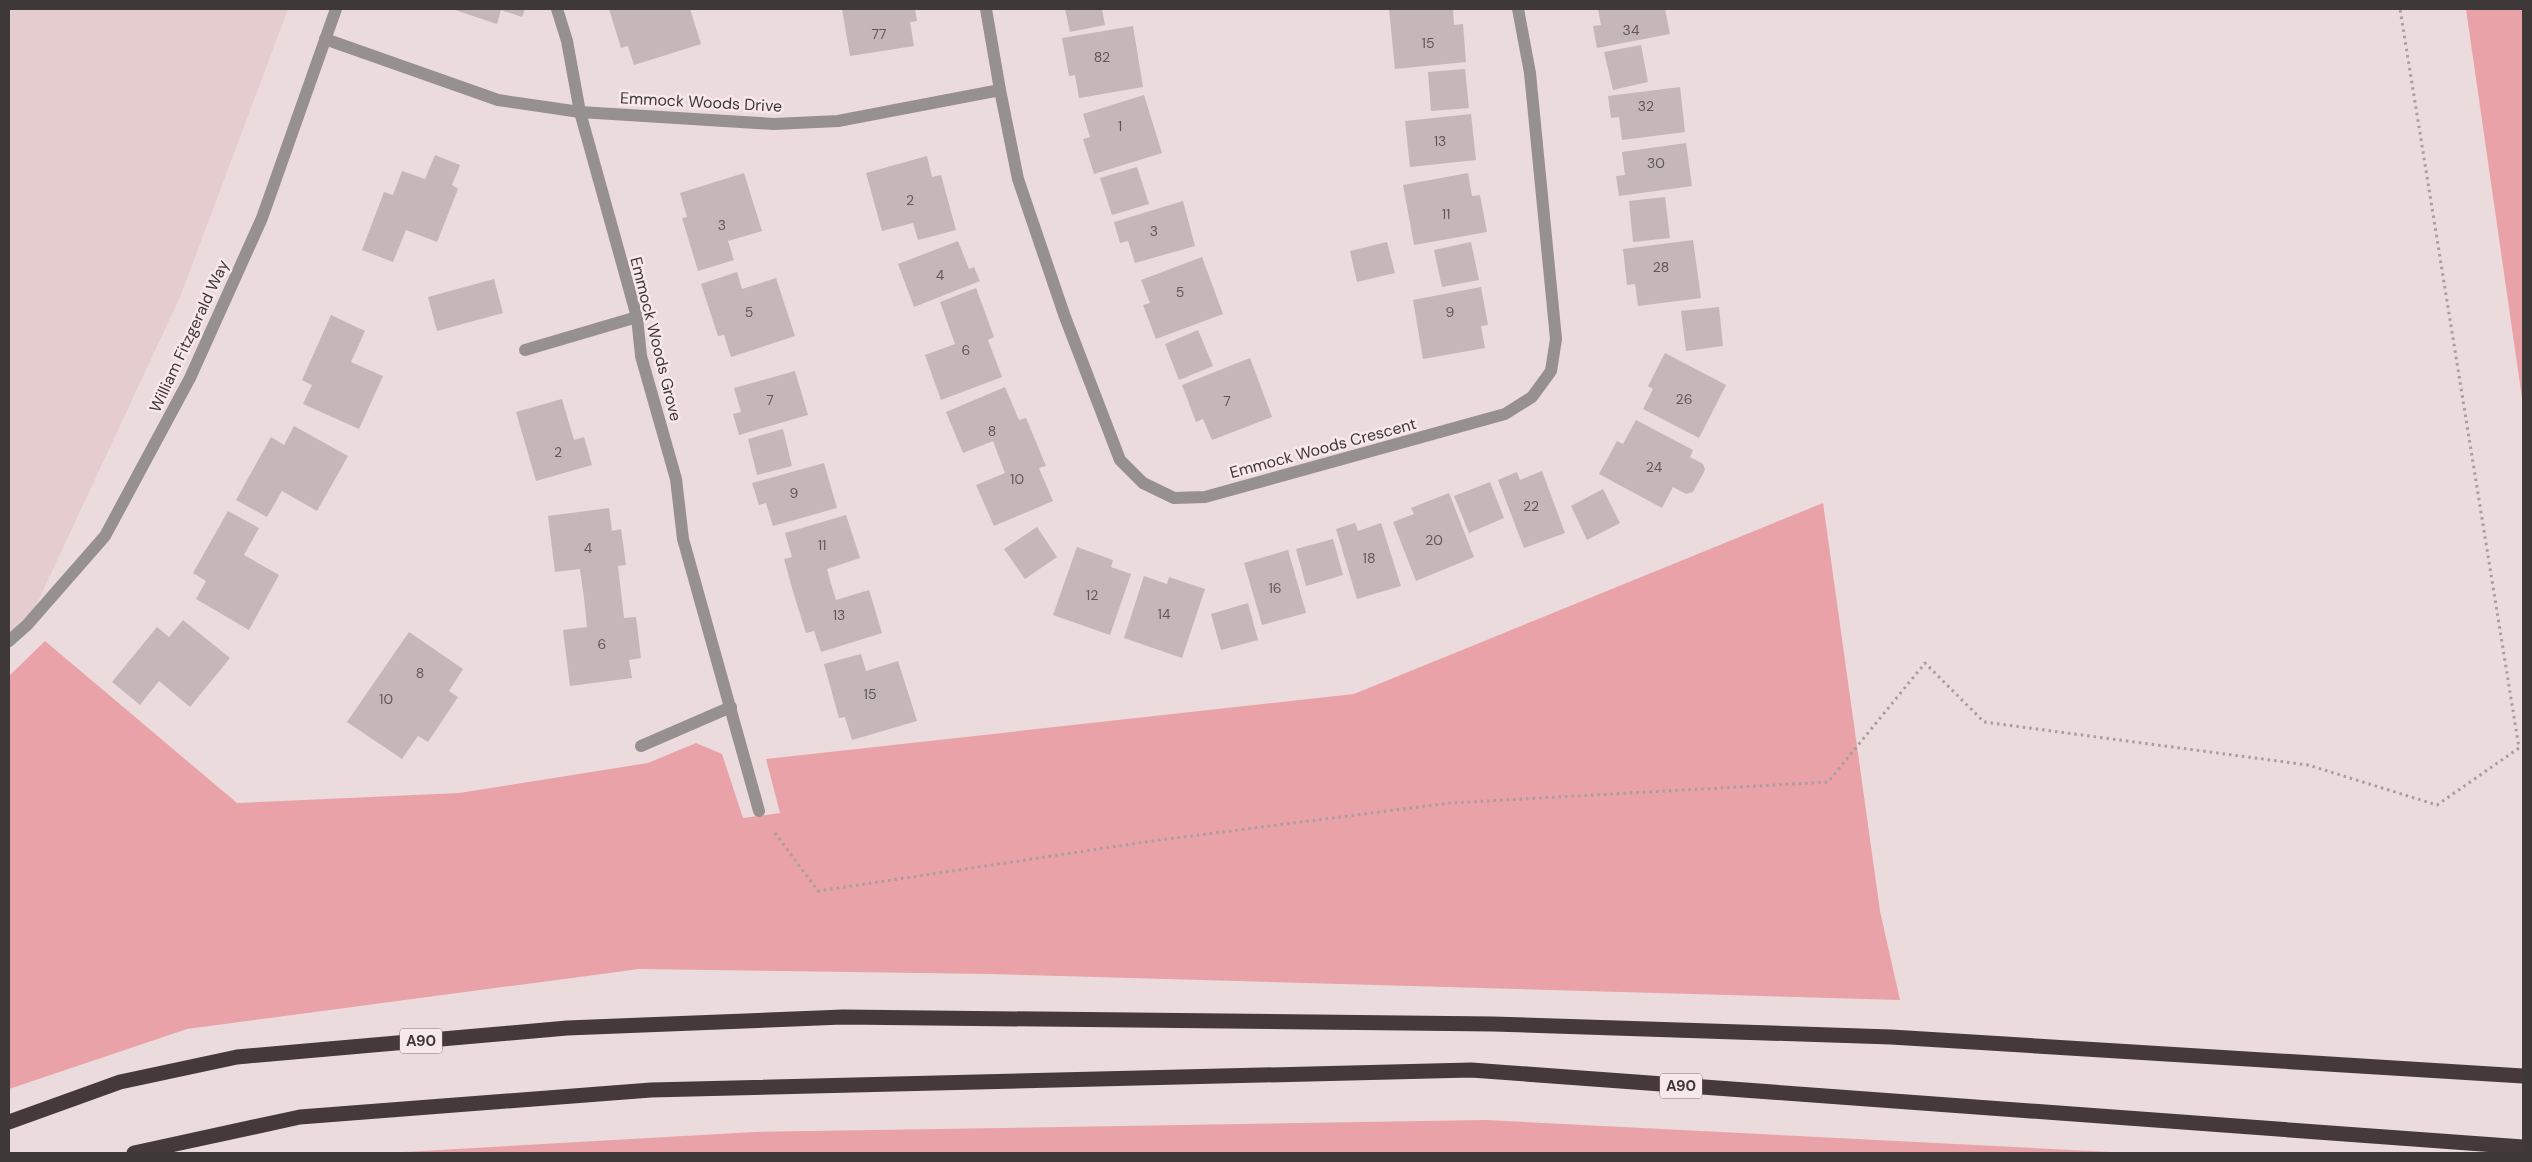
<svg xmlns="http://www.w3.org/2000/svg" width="2532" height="1162" font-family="'DM Sans',sans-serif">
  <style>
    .built { fill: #e5ccce }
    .green { fill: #e9a2a8 }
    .building { fill: #c5b6b7 }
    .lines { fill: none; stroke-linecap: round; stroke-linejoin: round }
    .path { stroke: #a99d9d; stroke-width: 3; stroke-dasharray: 2.5 4; stroke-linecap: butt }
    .minor { stroke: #979090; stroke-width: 12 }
    .highway { stroke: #46393a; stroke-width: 15 }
    .labels { text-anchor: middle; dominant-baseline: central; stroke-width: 5; stroke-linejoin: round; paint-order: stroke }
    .number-label { font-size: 14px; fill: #605858 }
    .shield { fill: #f8e8e9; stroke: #766d6d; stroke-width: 1 }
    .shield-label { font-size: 15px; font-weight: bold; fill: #3e3838 }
    .street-label { font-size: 16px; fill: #3e3838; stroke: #f8e8e9 }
  </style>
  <rect width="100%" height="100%" fill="#ebdbdc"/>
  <path class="built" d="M9,9H288L180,297L27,625L9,641Z"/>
  <g class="green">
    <path d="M2466,9H2523V405Z"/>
    <path d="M1823,503L1880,911L1900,1000L990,974L639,969L187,1029L9,1089V676L45,641L237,803L459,793L648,763L696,743L722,754L743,818L780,813L766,759L1354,694Z"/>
    <path d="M1486,1120L2130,1153H386L754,1132Z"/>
  </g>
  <g class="building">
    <path d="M452,9H525L522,17L501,10L497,24Z"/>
    <path d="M609,9H690L701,44L634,65L628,46L621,48Z"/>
    <path d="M842,9H915L917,21L910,22L914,46L850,56Z"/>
    <path d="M1065,9H1102L1105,25L1070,32Z"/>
    <path d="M1389,9H1453L1454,25L1463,24L1466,62L1395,69Z"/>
    <path d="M1598,9H1665L1670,34L1597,48L1593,26L1601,25Z"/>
    <path d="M1133,26L1143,87L1079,98L1075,75L1069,76L1062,38Z"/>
    <path d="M1641,45L1648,82L1613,90L1604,52Z"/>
    <path d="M1465,69L1469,108L1431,111L1428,72Z"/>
    <path d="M1680,87L1685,132L1622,140L1619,117L1611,118L1608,96Z"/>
    <path d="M1144,95L1162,153L1094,174L1083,139L1090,137L1083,114Z"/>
    <path d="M1471,114L1476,160L1410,167L1405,121Z"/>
    <path d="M1686,143L1692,186L1619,196L1616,176L1625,175L1622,152Z"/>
    <path d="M435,155L460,165L452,185L458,189L437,242L406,230L393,262L362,250L384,192L393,195L402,171L425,179Z"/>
    <path d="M927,156L932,177L941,175L956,230L918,240L913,223L882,231L866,173Z"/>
    <path d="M1137,167L1149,204L1112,215L1100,178Z"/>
    <path d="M744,173L762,231L728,241L734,260L698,271L682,218L687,217L680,193Z"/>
    <path d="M1468,173L1472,196L1480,195L1487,232L1414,245L1403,185Z"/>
    <path d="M1665,197L1670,238L1633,242L1629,201Z"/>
    <path d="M1183,201L1195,246L1135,263L1128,241L1120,243L1114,222Z"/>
    <path d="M1693,240L1701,298L1638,306L1635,284L1627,285L1623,249Z"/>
    <path d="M958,241L969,269L974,267L980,281L914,307L898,264Z"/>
    <path d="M1387,242L1395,273L1357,282L1350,251Z"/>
    <path d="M1471,242L1479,280L1442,287L1434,250Z"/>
    <path d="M1202,257L1223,314L1156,339L1143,305L1150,303L1141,280Z"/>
    <path d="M737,272L742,289L776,278L795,336L731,357L724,335L718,336L701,284Z"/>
    <path d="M494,279L503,313L437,331L428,297Z"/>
    <path d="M1481,287L1488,325L1481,326L1485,348L1423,359L1413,300Z"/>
    <path d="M976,288L994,337L988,340L1002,377L941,400L925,355L955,344L940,302Z"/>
    <path d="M1719,307L1723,346L1686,351L1681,311Z"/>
    <path d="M331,315L365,331L351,362L383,376L359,429L303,404L312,385L302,380Z"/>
    <path d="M1198,330L1213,366L1179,380L1165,344Z"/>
    <path d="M1665,353L1726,385L1699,438L1643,409L1653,389L1648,386Z"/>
    <path d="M1250,358L1272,417L1212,440L1203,419L1196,422L1182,385Z"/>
    <path d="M795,371L808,415L739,435L733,414L741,412L734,388Z"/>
    <path d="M1005,387L1019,420L1026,418L1046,466L1039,468L1053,501L994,526L976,485L1005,473L993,441L963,453L946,412Z"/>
    <path d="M562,399L574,440L584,437L592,465L536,481L516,412Z"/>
    <path d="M1636,420L1693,450L1690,457L1703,464L1705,470L1693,492L1686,494L1673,487L1662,508L1599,474L1617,441L1623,444Z"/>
    <path d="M294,426L348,456L317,511L282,491L267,517L236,500L271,437L284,445Z"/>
    <path d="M783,429L792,466L757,475L748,439Z"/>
    <path d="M824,463L837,508L773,526L766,503L759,505L752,483Z"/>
    <path d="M1542,471L1565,533L1524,548L1498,480L1517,472L1520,480Z"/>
    <path d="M1490,482L1504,518L1469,533L1454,496Z"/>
    <path d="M1603,489L1620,523L1587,540L1571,506Z"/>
    <path d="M1449,493L1474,557L1416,581L1393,522L1414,514L1411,508Z"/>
    <path d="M609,508L612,531L621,529L626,565L618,566L624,618L636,617L641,658L629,660L632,678L570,686L563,630L587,627L584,598L580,569L555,572L548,516Z"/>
    <path d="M228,511L259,528L244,555L279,575L249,630L196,599L206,581L193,573Z"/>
    <path d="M846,515L860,558L827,569L831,584L836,600L869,590L882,633L821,652L814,631L806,633L794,595L784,559L792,557L785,533Z"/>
    <path d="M1355,523L1358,531L1381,523L1401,586L1357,599L1336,529Z"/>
    <path d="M1037,527L1057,557L1025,579L1004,549Z"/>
    <path d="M1333,539L1343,575L1306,586L1296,549Z"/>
    <path d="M1077,547L1113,560L1111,567L1131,574L1110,635L1053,615Z"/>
    <path d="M1288,550L1306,613L1262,625L1244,563Z"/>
    <path d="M1144,576L1167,584L1169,577L1205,589L1182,658L1124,638Z"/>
    <path d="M1248,603L1258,640L1221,650L1211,614Z"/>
    <path d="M183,620L230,658L190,707L159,681L140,705L112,682L157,627L169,637Z"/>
    <path d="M409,632L463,669L449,691L458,697L428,742L418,736L402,759L347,722Z"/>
    <path d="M861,654L866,671L898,661L917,721L852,740L845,717L839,718L824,664Z"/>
  </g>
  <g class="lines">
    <path class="path" d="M775,833L818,891L1152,841L1450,803L1828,782L1925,663L1984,722L2308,765L2437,805L2519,748L2400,9"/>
    <g class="minor">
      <path d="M557,9L567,41L580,112L637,317L641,356L676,479L683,539L759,811"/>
      <path d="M325,39L498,100L580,112L774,124L838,121L1000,90L986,9"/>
      <path d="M1000,90L1018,179L1065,317L1120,460L1143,483L1174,498L1205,497L1505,414L1532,397L1551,371L1556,339L1530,73L1518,9"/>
      <path d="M525,350L637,317"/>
      <path d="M9,641L27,625L105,536L190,378L262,218L336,9"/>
      <path d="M641,746L731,707"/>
    </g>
    <g class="highway">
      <path d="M9,1122L120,1082L237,1057L567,1028L843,1017L1493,1024L1891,1037L2523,1076"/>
      <path d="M134,1153L300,1117L651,1090L1471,1070L2523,1147"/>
    </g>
  </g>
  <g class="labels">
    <g class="number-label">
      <text x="1631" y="30">34</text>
      <text x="879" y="34">77</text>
      <text x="1428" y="43">15</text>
      <text x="1102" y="57">82</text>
      <text x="1646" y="106">32</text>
      <text x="1120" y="126">1</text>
      <text x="1440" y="141">13</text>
      <text x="1656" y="163">30</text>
      <text x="910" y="200">2</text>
      <text x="1446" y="214">11</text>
      <text x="722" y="225">3</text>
      <text x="1154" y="231">3</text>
      <text x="1661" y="267">28</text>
      <text x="940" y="275">4</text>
      <text x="1180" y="292">5</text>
      <text x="749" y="312">5</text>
      <text x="1450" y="312">9</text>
      <text x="966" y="350">6</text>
      <text x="1684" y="399">26</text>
      <text x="770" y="400">7</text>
      <text x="1227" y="401">7</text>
      <text x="992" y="431">8</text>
      <text x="558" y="452">2</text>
      <text x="1654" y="467">24</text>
      <text x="1017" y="479">10</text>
      <text x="794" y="493">9</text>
      <text x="1531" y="506">22</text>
      <text x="1434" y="540">20</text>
      <text x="822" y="545">11</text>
      <text x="588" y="548">4</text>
      <text x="1369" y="558">18</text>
      <text x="1275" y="588">16</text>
      <text x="1092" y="595">12</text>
      <text x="1164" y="614">14</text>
      <text x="839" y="615">13</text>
      <text x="602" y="644">6</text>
      <text x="420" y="673">8</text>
      <text x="870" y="694">15</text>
      <text x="386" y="699">10</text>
    </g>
    <g class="shield">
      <rect x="400" y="1028.5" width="42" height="25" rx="4"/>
      <rect x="1660" y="1073.5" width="42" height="25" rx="4"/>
    </g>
    <g class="shield-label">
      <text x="421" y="1041">A90</text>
      <text x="1681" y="1086">A90</text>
    </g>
    <g class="street-label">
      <text transform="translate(701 102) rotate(3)">Emmock Woods Drive</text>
      <text transform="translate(189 336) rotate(-65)">William Fitzgerald Way</text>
      <text transform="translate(656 339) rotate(76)">Emmock Woods Grove</text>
      <text transform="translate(1323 448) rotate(-15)">Emmock Woods Crescent</text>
    </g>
  </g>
  <rect width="2532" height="1162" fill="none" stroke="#3e3838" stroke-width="20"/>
</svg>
